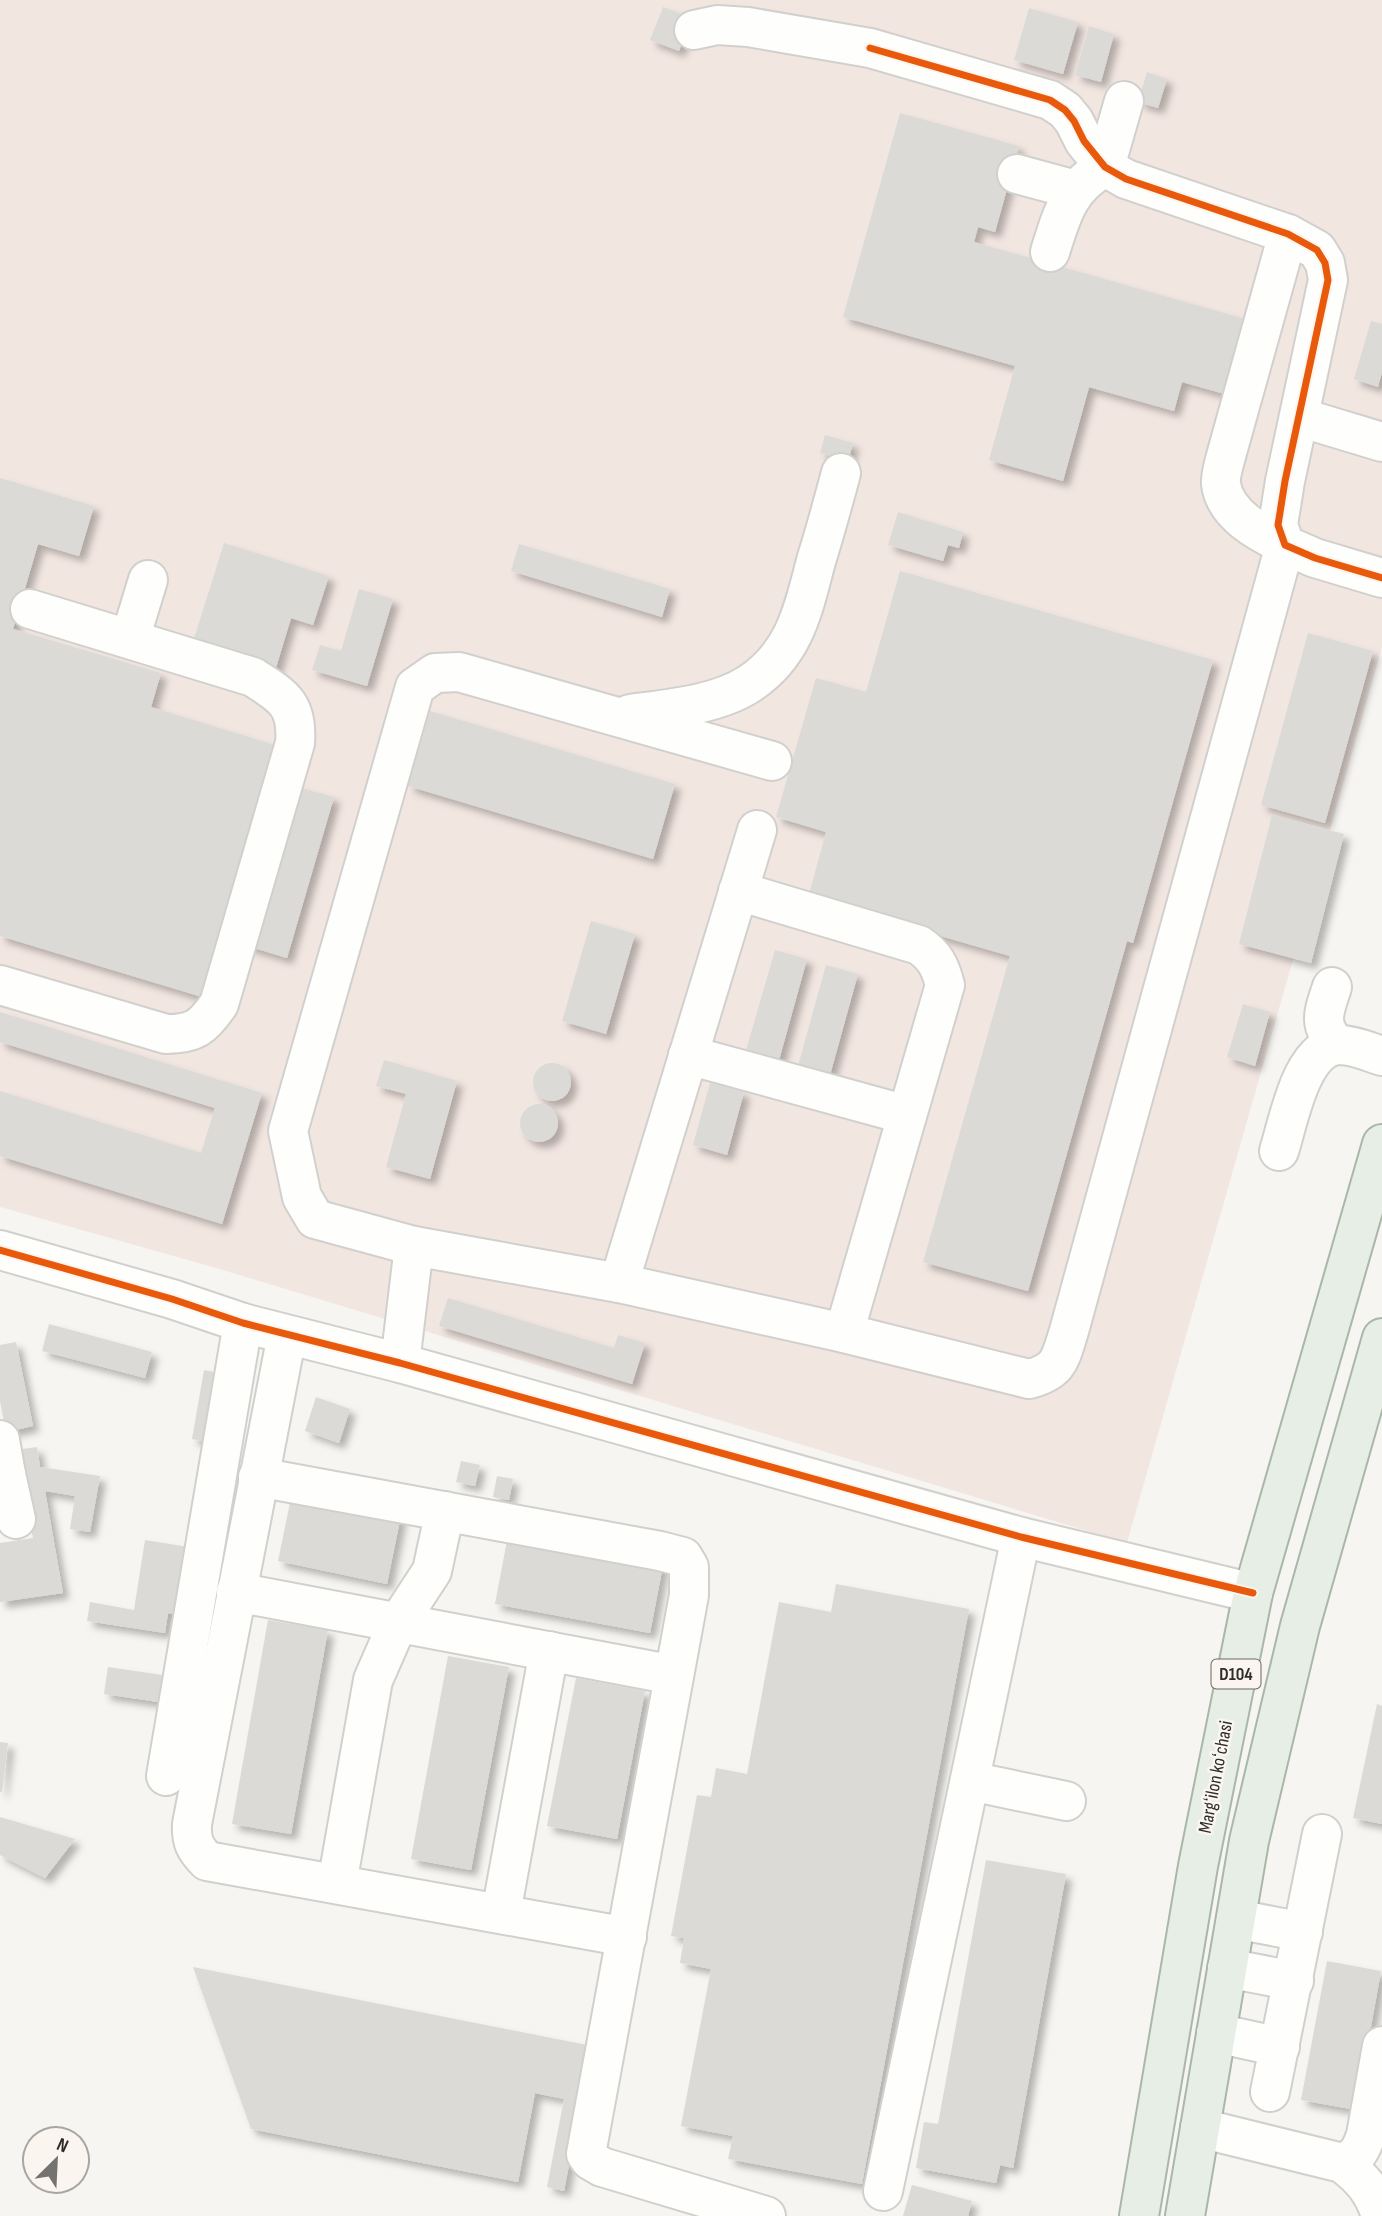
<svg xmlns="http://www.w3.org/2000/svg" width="1382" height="2216" font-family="'Sofia Sans Condensed',sans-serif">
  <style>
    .industrial { fill: #f2e6e1 }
    .building { fill: #dbdad7; filter: url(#shadow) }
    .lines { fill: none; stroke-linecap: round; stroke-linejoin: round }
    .minor-casing { stroke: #d1d0cd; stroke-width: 42 }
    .major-casing { stroke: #a9b7a8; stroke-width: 42 }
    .minor { stroke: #fefefd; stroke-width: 38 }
    .major { stroke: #e6eee6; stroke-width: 38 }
    .cycleway-casing { stroke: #faf6ef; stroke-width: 11 }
    .cycleway { stroke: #e8590c; stroke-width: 7 }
    .labels { text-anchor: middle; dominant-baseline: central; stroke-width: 5; stroke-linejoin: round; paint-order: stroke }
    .shield { fill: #faf6ef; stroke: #6b6965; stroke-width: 2 }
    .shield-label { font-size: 18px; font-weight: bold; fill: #2e2d2a }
    .street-label { font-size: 19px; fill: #2e2d2a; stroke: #faf6ef }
  </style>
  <defs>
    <filter id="shadow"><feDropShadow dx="6" dy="6" stdDeviation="3.5" flood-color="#0004"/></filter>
  </defs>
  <rect width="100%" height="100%" fill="#f7f5f2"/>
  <path class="industrial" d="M0,0H1382V647L1127,1543L216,1268L0,1207Z"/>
  <g class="building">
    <path d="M663,7L681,14L677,25L688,29L679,51L650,40Z"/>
    <path d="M1029,8L1078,22L1063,74L1014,60Z"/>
    <path d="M1089,26L1114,34L1101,82L1075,75Z"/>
    <path d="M1147,72L1167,79L1158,108L1138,102Z"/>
    <path d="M900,113L1019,146L995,232L978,227L974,242L1249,320L1228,395L1182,382L1174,411L1089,387L1063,481L989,460L1015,366L843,317Z"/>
    <path d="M1371,321L1382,324V372L1378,387L1354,379Z"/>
    <path d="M825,435L853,443L848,461L820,453Z"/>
    <path d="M0,478L94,506L79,556L38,544L13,629L161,673L151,707L278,746L202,997L0,936Z"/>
    <path d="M898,512L963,532L959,548L948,545L943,561L888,545Z"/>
    <path d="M224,543L329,576L313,625L291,618L275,671L192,645Z"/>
    <path d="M519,544L670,589L662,617L511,571Z"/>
    <path d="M900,571L1213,660L1133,943L1127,941L1028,1291L923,1262L1010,956L808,898L826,832L776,817L816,678L866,692Z"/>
    <path d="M359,589L393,599L367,686L312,670L320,645L341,651Z"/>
    <path d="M1308,633L1373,651L1325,823L1261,805Z"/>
    <path d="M430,711L675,784L653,859L408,786Z"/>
    <path d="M291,785L334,797L287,958L244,945Z"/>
    <path d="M1272,815L1344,834L1311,963L1239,944Z"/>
    <path d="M591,921L635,934L606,1034L562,1021Z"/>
    <path d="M775,950L807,959L778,1064L745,1054Z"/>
    <path d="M826,965L858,974L830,1075L798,1066Z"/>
    <path d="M1243,1004L1270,1012L1255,1066L1227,1057Z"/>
    <path d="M0,1012L262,1093L222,1224L0,1156V1091L201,1153L215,1108L0,1042Z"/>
    <path d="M384,1060L457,1081L430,1179L386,1167L406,1094L376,1086Z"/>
    <circle cx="552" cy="1082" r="19"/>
    <path d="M710,1083L744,1092L727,1155L693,1145Z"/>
    <circle cx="539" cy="1123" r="19"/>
    <path d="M448,1298L614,1348L618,1335L645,1343L632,1384L439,1326Z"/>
    <path d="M49,1324L152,1352L145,1378L42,1351Z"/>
    <path d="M16,1342L33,1426L6,1432L0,1401V1345Z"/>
    <path d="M204,1370L225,1374L213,1443L192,1439Z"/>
    <path d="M316,1397L350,1409L339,1443L305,1431Z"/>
    <path d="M37,1447L40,1467L100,1476L90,1532L70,1529L75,1496L45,1491L63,1593L0,1602V1543L33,1538L15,1450Z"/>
    <path d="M461,1461L480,1465L475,1486L456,1482Z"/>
    <path d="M497,1476L513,1479L509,1500L493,1497Z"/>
    <path d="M292,1493L401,1515L387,1584L278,1561Z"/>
    <path d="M509,1530L664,1560L650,1633L495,1604Z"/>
    <path d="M145,1540L195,1548L184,1616L168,1613L165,1633L87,1621L90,1602L134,1610Z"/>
    <path d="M836,1584L969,1609L862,2184L728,2159L733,2136L681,2126L711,1969L680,1963L684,1938L671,1936L697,1795L711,1797L716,1768L747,1774L779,1602L831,1612Z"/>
    <path d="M268,1620L328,1630L291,1834L232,1824Z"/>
    <path d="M448,1656L509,1667L471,1870L411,1859Z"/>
    <path d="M108,1667L176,1677L172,1704L104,1694Z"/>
    <path d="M576,1678L645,1691L617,1839L547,1826Z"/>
    <path d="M1377,1704L1382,1706V1824L1353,1818Z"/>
    <path d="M0,1742L8,1743L2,1792H0Z"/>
    <path d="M0,1817L75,1839L45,1878L0,1855Z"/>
    <path d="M986,1860L1066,1874L1013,2168L1000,2165L996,2183L916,2168L924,2122L938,2124Z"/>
    <path d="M1327,1961L1381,1971L1356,2110L1301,2100Z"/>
    <path d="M193,1967L592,2046L564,2191L547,2187L564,2099L535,2093L518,2182L251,2129Z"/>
    <path d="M912,2185L972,2201L968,2216H903Z"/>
  </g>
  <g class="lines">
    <g class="minor-casing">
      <g id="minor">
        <path d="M694,30L717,25L748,27L870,48L1050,100L1065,110L1074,121L1084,141L1105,167L1126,179L1288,234L1317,250L1325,263L1328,280L1285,481L1278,525L1285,545L1315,558L1382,578"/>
        <path d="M1017,174L1076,190"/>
        <path d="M1050,252C1062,214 1068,188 1105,167L1124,101"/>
        <path d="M1299,417L1382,442"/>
        <path d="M130,639L148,580"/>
        <path d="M630,714C667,709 717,705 749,684C795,654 803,610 816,561C825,532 833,503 841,473"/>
        <path d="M738,891L919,945C935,956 940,966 945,985L844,1333"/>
        <path d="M0,985L166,1034C195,1034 203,1027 219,1004L295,743C298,704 283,696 253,677L30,609"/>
        <path d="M1332,987C1324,1012 1317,1024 1337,1045"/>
        <path d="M688,1055L907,1115"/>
        <path d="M1279,1151C1289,1120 1301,1046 1340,1045C1354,1045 1369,1052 1382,1056"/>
        <path d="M414,1246L315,1219L302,1197L288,1131L415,687L435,673L459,672L772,761"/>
        <path d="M0,1250L172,1299L243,1323L400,1363L1021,1537L1253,1593"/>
        <path d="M619,1283L757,830"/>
        <path d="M287,1335L192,1824C191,1841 195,1849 207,1861L627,1937"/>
        <path d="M400,1363L414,1246L619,1283L844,1333L1029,1379C1060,1371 1060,1359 1069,1331L1285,545C1260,533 1225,515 1221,484C1220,476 1224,464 1226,456L1288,234"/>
        <path d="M0,1440L6,1474L0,1490"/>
        <path d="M6,1474L16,1519"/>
        <path d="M258,1477L660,1551L683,1557L689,1567V1595L586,2154L590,2160L602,2167L766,2216"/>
        <path d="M236,1592L674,1675"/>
        <path d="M166,1776L243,1323"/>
        <path d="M970,1781L1066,1801"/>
        <path d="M337,1884L373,1680L398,1623L432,1571L445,1511"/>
        <path d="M501,1913L549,1651"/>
        <path d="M1236,1919L1303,1932"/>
        <path d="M1227,1968L1294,1981"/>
        <path d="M1216,2033L1280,2047"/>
        <path d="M1270,2092L1322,1834"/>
        <path d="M1200,2128L1342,2163C1362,2178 1374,2192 1381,2216"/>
        <path d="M1342,2163C1357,2158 1361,2150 1366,2135L1382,2046"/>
        <path d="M883,2191L1021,1537"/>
      </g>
    </g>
    <g class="major-casing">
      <g id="major">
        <path d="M1139,2216L1198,1866L1253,1593L1382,1144"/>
        <path d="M1185,2216L1249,1841L1300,1626L1382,1338"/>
      </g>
    </g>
    <use href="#minor" class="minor"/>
    <use href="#major" class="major"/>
    <g class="cycleway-casing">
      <g id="cycleway">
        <path d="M870,48L1050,100L1065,110L1074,121L1084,141L1105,167L1126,179L1288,234L1317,250L1325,263L1328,280L1285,481L1278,525L1285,545L1315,558L1382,578"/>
        <path d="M0,1250L172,1299L243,1323L400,1363L1021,1537L1253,1593"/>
      </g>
    </g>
    <use href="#cycleway" class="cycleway"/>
  </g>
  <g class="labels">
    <rect class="shield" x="1211.5" y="1659.5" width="49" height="29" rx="5"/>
    <g class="shield-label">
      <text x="1236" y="1674">D104</text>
    </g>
    <g class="street-label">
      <text transform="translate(1216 1777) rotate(-79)">Margʻilon koʻchasi</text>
    </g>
  </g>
  <g transform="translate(56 2160) rotate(24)"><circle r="33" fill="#faf6ef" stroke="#a8a6a0" stroke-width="2"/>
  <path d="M0-5L12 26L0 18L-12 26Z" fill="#747370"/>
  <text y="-10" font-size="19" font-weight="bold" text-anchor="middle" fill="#2e2d2a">N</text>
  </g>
</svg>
